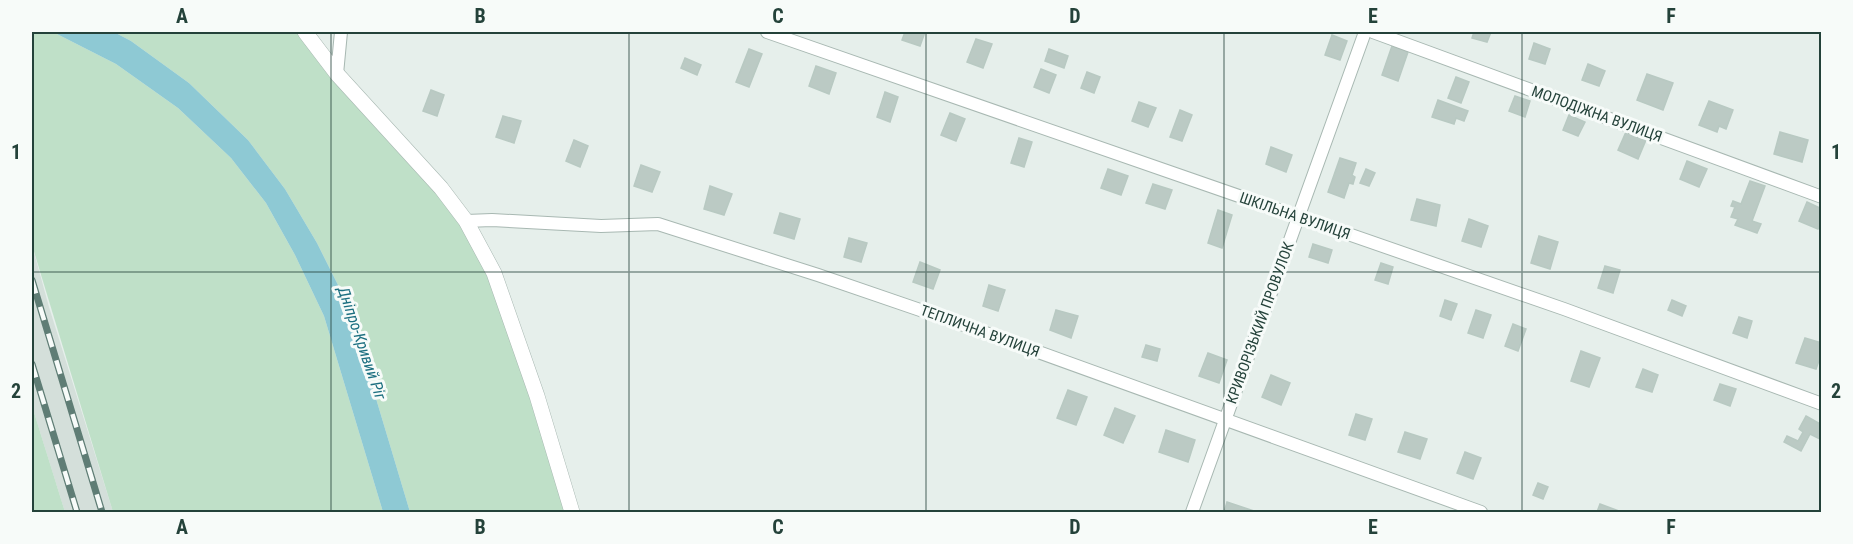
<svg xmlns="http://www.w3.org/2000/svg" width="1853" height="544" font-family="'Roboto Condensed',sans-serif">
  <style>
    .built { fill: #d4dfda }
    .green { fill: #bfe0c8 }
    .water { fill: #8ec9d4 }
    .building { fill: #bbcac4; stroke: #b8c9c2; stroke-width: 1.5 }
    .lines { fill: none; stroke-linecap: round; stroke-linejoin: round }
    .minor-casing { stroke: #a8b8b2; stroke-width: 14 }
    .tertiary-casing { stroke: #a8b8b2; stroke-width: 16 }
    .minor { stroke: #fff; stroke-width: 12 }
    .tertiary { stroke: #fff; stroke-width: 15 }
    .rail-casing { stroke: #5f7d75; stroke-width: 7 }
    .rail { stroke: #f7fbf9; stroke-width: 4.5; stroke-dasharray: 14; stroke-linecap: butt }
    .grid { fill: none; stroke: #24423a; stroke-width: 1.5; stroke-opacity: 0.55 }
    .labels { text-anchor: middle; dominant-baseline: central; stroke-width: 6; stroke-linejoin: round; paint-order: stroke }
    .street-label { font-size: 15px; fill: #24423a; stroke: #f7fbf9 }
    .water-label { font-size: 16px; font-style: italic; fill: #1c6f80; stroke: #f7fbf9 }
    .neatline { fill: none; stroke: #24423a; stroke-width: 2 }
    .grid-label { font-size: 20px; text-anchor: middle; font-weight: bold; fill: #24423a }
  </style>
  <rect width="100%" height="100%" fill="#e6efeb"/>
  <path class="built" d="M32,245L49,307L113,512H65L32,406Z"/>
  <g class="green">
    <path d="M32,32H53L116,64L178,108L231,158L266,203L295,255L324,316L383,512H113L32,245Z"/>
    <path d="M114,32H305L441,188L494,273L572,512H410L348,305L317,243L285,189L248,140L189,83L131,41Z"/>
    <path d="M32,406L65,512H32Z"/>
  </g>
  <path class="water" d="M53,32H114L131,41L189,83L248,140L285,189L317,243L348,305L410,512H383L324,316L295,255L266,203L231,158L178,108L116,64Z"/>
  <g class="building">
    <path d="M905,32H925L920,46L902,40Z"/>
    <path d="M1474,32H1491L1487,42L1472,38Z"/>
    <path d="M1332,35L1347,41L1340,60L1325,55Z"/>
    <path d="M976,39L992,44L983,68L967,62Z"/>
    <path d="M1534,43L1550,49L1545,64L1529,59Z"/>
    <path d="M1392,46L1408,52L1398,81L1382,75Z"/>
    <path d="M749,49L762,54L749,87L736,82Z"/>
    <path d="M1049,49L1068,56L1064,68L1045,61Z"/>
    <path d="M685,58L701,65L697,75L681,68Z"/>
    <path d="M1588,64L1605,71L1599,86L1582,80Z"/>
    <path d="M816,66L836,73L829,94L809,86Z"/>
    <path d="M1041,69L1056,75L1049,93L1034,87Z"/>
    <path d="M1087,72L1100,77L1094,93L1081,88Z"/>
    <path d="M1647,74L1673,83L1663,110L1637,100Z"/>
    <path d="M1456,77L1469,82L1461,103L1448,98Z"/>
    <path d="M431,90L444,95L437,116L423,111Z"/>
    <path d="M885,92L898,97L890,122L877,117Z"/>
    <path d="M1515,96L1530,101L1525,117L1509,111Z"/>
    <path d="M1438,100L1468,111L1464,121L1456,118L1454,124L1432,117Z"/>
    <path d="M1709,101L1733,110L1726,129L1719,126L1717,132L1699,125Z"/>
    <path d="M1139,102L1156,108L1148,127L1132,121Z"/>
    <path d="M1180,110L1192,115L1182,141L1170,137Z"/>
    <path d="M950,113L965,119L956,141L941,135Z"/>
    <path d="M1569,115L1585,122L1578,136L1563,130Z"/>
    <path d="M503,116L521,121L514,143L496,137Z"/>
    <path d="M1626,132L1646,140L1638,159L1618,150Z"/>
    <path d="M1780,132L1808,140L1802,162L1774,154Z"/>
    <path d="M1019,138L1032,142L1024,167L1011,163Z"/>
    <path d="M574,140L588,146L580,167L566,161Z"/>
    <path d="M1271,147L1292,155L1286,172L1266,164Z"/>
    <path d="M1340,158L1356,163L1352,175L1355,177L1353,184L1349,183L1344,198L1328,192Z"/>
    <path d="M1687,161L1707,169L1699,187L1680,179Z"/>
    <path d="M641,165L660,172L652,192L634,186Z"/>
    <path d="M1108,169L1128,176L1121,195L1101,188Z"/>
    <path d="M1366,169L1375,173L1369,186L1360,183Z"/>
    <path d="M1750,181L1765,186L1752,221L1761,224L1757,233L1735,225L1738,219L1731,217L1735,207L1731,206L1733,201L1741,204Z"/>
    <path d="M1153,184L1172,190L1165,209L1146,203Z"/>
    <path d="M710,186L732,194L724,215L704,209Z"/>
    <path d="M1417,199L1440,205L1436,226L1411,220Z"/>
    <path d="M1807,202L1822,209V221L1818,229L1799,221Z"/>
    <path d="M1218,210L1232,215L1222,248L1208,243Z"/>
    <path d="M780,213L800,219L794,239L774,233Z"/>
    <path d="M1469,219L1488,226L1481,247L1462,241Z"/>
    <path d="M1539,236L1558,242L1550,269L1531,263Z"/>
    <path d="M849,238L867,243L861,262L844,257Z"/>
    <path d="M1313,244L1332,250L1328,263L1309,257Z"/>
    <path d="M920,262L940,270L933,289L913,282Z"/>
    <path d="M1381,263L1393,267L1388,284L1375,280Z"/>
    <path d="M1605,266L1620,270L1613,293L1598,288Z"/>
    <path d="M989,285L1005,290L998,311L983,306Z"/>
    <path d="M1445,300L1457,304L1451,320L1440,316Z"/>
    <path d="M1672,300L1686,306L1682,316L1668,310Z"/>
    <path d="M1056,310L1078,316L1071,338L1050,330Z"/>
    <path d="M1476,310L1491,315L1483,338L1468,333Z"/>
    <path d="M1739,317L1752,321L1747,338L1733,333Z"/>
    <path d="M1513,324L1526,329L1518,351L1505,346Z"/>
    <path d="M1805,338L1822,343V352L1816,369L1796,363Z"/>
    <path d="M1146,345L1160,349L1157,361L1142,357Z"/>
    <path d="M1581,351L1600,358L1589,387L1571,381Z"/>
    <path d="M1208,353L1227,360L1219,383L1199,376Z"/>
    <path d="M1643,369L1658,375L1652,392L1636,387Z"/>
    <path d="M1271,375L1290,383L1281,405L1262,397Z"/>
    <path d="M1720,384L1736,389L1730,406L1714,400Z"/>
    <path d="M1068,390L1087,397L1076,425L1057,418Z"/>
    <path d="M1115,408L1135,416L1123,443L1104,435Z"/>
    <path d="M1356,414L1372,419L1365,440L1349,435Z"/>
    <path d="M1806,416L1822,425V436L1820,439L1810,434L1801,451L1784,442L1787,436L1798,441L1803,432L1799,429Z"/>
    <path d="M1166,430L1195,440L1188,462L1159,452Z"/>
    <path d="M1405,432L1427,439L1420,459L1398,452Z"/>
    <path d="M1465,452L1481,458L1473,479L1457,473Z"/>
    <path d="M1538,483L1548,487L1543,499L1533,495Z"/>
    <path d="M1227,502L1257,512H1224Z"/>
    <path d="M1600,504L1619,511V512H1597Z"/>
  </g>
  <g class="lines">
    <g class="minor-casing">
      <g id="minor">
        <path d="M767,32L1564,309L1822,404"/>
        <path d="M1373,32L1822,197"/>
        <path d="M337,74L341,32"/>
        <path d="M466,221L492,220L601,226L658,224L818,275L958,323L1481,512"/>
        <path d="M1192,512L1365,32"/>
      </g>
    </g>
    <g class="tertiary-casing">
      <path id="tertiary" d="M305,32L337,74L441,188L466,221L494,273L537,396L572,512"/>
    </g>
    <use href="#minor" class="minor"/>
    <use href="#tertiary" class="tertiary"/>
    <g class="rail-casing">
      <g id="rail">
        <path d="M32,280L102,512"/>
        <path d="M32,364L77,512"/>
      </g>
    </g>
    <use href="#rail" class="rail"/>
  </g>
  <path class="grid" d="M331,32V512M629,32V512M926,32V512M1224,32V512M1522,32V512M32,272H1822"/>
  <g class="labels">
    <g class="street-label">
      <text transform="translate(1597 114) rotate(20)">МОЛОДІЖНА ВУЛИЦЯ</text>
      <text transform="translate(1295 216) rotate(19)">ШКІЛЬНА ВУЛИЦЯ</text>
      <text transform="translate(1260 323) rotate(-70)">КРИВОРІЗЬКИЙ ПРОВУЛОК</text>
      <text transform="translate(980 331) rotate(20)">ТЕПЛИЧНА ВУЛИЦЯ</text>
    </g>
    <g class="water-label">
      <text transform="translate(362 343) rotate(71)">Дніпро-Кривий Ріг</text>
    </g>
  </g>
  <rect width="1853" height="544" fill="none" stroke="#f7fbf9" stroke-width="66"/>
  <rect x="33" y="33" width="1787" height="478" class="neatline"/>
  <g class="grid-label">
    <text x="182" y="23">A</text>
    <text x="480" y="23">B</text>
    <text x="778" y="23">C</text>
    <text x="1075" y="23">D</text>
    <text x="1373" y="23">E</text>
    <text x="1671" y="23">F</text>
    <text x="16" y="159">1</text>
    <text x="1836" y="159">1</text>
    <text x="16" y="398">2</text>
    <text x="1836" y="398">2</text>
    <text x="182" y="534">A</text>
    <text x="480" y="534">B</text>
    <text x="778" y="534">C</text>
    <text x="1075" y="534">D</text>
    <text x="1373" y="534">E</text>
    <text x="1671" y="534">F</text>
  </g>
</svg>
